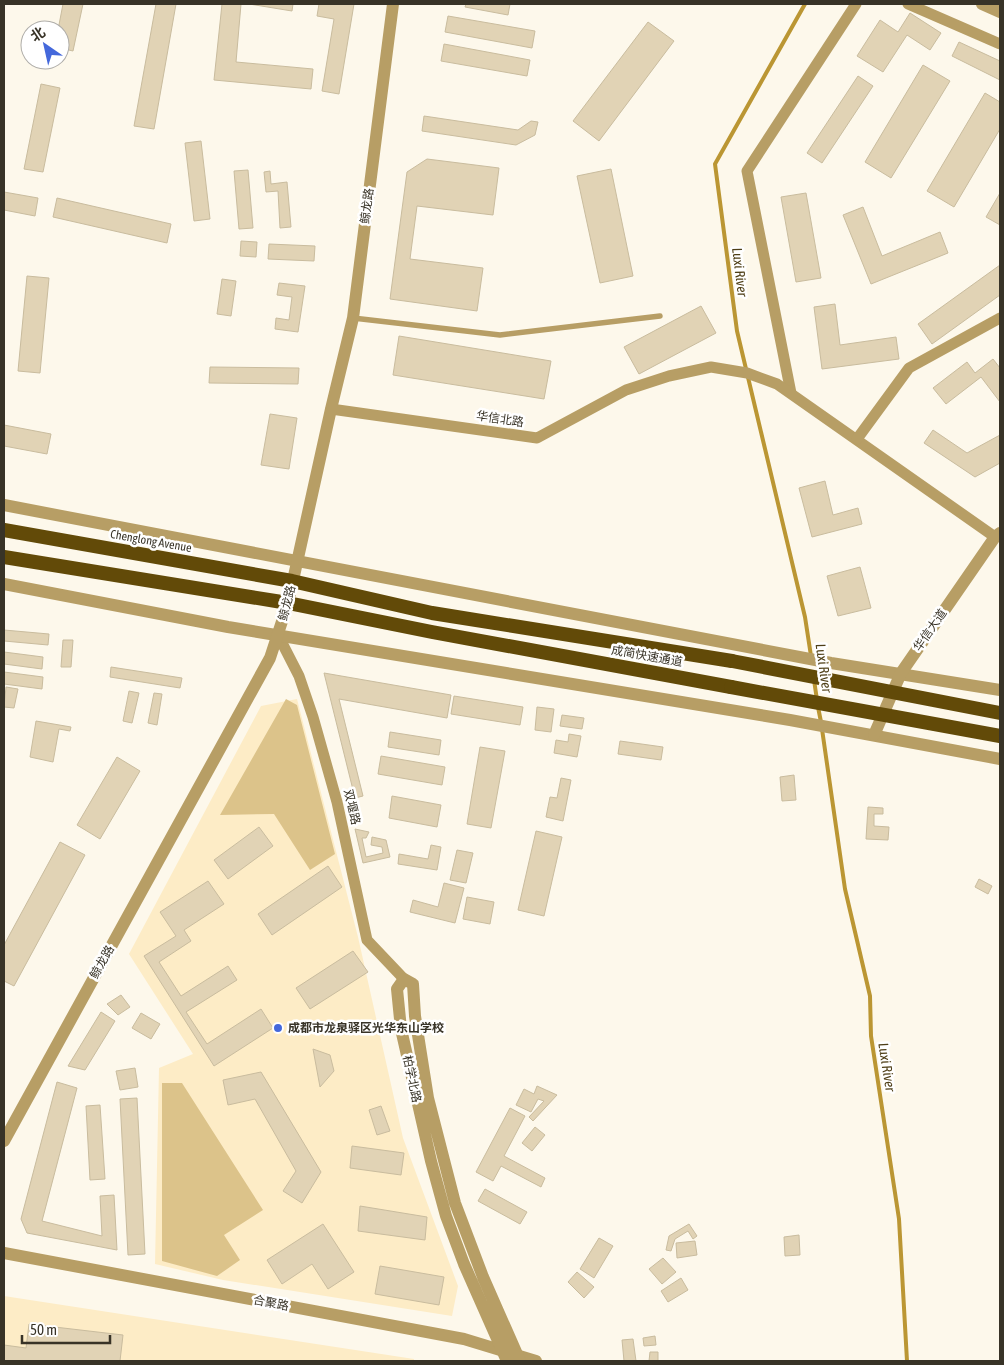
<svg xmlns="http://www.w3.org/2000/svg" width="1004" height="1365" font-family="'Asap Condensed','Noto Sans SC',sans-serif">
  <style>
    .built { fill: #fdecc6 }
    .green { fill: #dcc38a }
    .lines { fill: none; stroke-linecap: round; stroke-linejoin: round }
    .stream { stroke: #bb9633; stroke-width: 4 }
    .building { fill: #e1d3b5; stroke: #c9bc9e }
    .service { stroke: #b79e65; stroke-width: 5.5 }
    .minor { stroke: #b79e65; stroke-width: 11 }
    .tertiary { stroke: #b79e65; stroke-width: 12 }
    .trunk { stroke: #624a08; stroke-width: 14 }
    .trunk-bridge { stroke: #624a08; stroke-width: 14 }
    .poi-dot { fill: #4468db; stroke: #fff; stroke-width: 2 }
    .labels { text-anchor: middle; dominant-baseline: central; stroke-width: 5; stroke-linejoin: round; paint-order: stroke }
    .street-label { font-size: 12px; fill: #383327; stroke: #fff }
    .poi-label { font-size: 12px; font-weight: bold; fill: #383327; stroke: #fff; text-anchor: start }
    .water-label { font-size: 14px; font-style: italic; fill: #4e3e16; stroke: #fff }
  </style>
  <rect width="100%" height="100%" fill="#fdf8eb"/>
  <g class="built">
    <path d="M297,699L358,937L403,1138L458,1286L452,1316L223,1280L155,1264L159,1068L193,1054L129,954L261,706Z"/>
    <path d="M4,1296L414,1359V1361H4Z"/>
  </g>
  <g class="green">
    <path d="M286,699L297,705L335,854L310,870L274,814L220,815Z"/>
    <path d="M162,1083H182L263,1210L224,1235L240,1260L217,1276L162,1261Z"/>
  </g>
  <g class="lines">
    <g class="stream">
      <path d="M805,4L715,164L737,331L805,617L811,656"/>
      <path d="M814,680L817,700"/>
      <path d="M818,707L821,722"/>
      <path d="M822,729L845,889L870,996L871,1036L899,1219L907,1361"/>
    </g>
  </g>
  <g class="building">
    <path d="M63,4H83L73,51L60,48V30H58Z"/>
    <path d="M156,4H176L154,129L134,126Z"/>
    <path d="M222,4H241L236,62L313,69L311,89L214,80Z"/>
    <path d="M249,4H293L292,11Z"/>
    <path d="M319,4H354L339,94L322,91L334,19L317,16Z"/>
    <path d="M466,4H510L508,15L465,7Z"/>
    <path d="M910,13L941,33L930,50L907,35L883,72L857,56L880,20L898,32Z"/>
    <path d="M448,16L535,31L532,48L445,32Z"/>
    <path d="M648,22L674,41L599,141L573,121Z"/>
    <path d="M959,42L1000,61V80L952,56Z"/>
    <path d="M444,44L530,60L527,76L441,61Z"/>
    <path d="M923,65L950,81L891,178L865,162Z"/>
    <path d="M858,76L873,86L822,163L807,153Z"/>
    <path d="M41,84L60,88L43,172L24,169Z"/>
    <path d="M985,93L1000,102V129L954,207L927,191Z"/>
    <path d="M424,116L518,130L531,121L538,122L535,135L516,145L422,131Z"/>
    <path d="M201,141L210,219L194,221L185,143Z"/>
    <path d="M427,159L499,168L493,215L417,206L410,259L483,268L477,311L390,299L407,172Z"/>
    <path d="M611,169L633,276L600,283L577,176Z"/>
    <path d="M248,170L253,228L239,229L234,171Z"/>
    <path d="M270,171L271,184L287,182L291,227L280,228L278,191L266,192L264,172Z"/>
    <path d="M4,192L38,198L35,216L4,210Z"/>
    <path d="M806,193L821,278L796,282L781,197Z"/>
    <path d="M1000,193V225L986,217Z"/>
    <path d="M57,198L171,224L167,243L53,217Z"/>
    <path d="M863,207L882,256L940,232L948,253L871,284L843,215Z"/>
    <path d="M241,241L257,242L256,257L240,256Z"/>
    <path d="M269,244L315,246L314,261L268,259Z"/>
    <path d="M1000,265V295L932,344L918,324Z"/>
    <path d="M27,276L49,278L40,373L18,371Z"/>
    <path d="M222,279L236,281L231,316L217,314Z"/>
    <path d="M279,283L305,286L298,332L275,329L276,318L289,320L292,297L277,295Z"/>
    <path d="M835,304L840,345L896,337L899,359L822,369L814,307Z"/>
    <path d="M701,306L716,333L639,374L624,347Z"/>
    <path d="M399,336L551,361L544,399L393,375Z"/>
    <path d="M993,359L1000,368V402L981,377L946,404L933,388L967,362L975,373Z"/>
    <path d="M210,367L299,368L298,384L209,383Z"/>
    <path d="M270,414L297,418L289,469L261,465Z"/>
    <path d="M4,425L51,434L47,454L4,446Z"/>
    <path d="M933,430L967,453L1000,435V463L975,477L924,443Z"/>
    <path d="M825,481L833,515L858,508L862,524L812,537L799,488Z"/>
    <path d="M860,567L871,608L838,616L827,576Z"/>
    <path d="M4,630L49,634L48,645L4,641Z"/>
    <path d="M63,640H73L71,667H61Z"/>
    <path d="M4,652L43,657L42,669L4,664Z"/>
    <path d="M111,667L182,678L180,688L110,677Z"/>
    <path d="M4,672L43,677L42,689L4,684Z"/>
    <path d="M324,673L451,695L447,718L339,699L363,796L355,798Z"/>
    <path d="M6,687L18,689L14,708L4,707Z"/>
    <path d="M129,691L139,693L132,723L123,721Z"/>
    <path d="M154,693L162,694L157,725L148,723Z"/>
    <path d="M454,696L523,707L520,725L451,714Z"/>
    <path d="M537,707L554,709L551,732L535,730Z"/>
    <path d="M562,715L584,718L582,729L560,726Z"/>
    <path d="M36,721L71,727L70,731L59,729L53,762L30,757Z"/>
    <path d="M390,732L441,740L439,755L388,747Z"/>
    <path d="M569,734L581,736L577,757L554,753L556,740L568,742Z"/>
    <path d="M620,741L663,747L661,760L618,754Z"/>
    <path d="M480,747L505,751L491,828L467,824Z"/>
    <path d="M381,756L445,767L442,785L378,774Z"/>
    <path d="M117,757L140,771L100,839L77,825Z"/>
    <path d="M794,775L796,800L782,801L780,777Z"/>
    <path d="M561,778L571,780L563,821L546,817L550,797L557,798Z"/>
    <path d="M392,796L441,805L437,827L389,818Z"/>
    <path d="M868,807L883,808V814H874V826L889,827L888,840L866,839Z"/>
    <path d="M259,827L273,846L228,879L214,860Z"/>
    <path d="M355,829L369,832L366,838H362L366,857L383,853L382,847L371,845L372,837L386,840L390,857L363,863Z"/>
    <path d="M536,831L562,837L544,916L518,910Z"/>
    <path d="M60,842L85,855L14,986L4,981V945Z"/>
    <path d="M431,845L441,847L437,870L398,864L399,854L428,859Z"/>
    <path d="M457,850L473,853L466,883L450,880Z"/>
    <path d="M328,866L342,887L272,935L258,914Z"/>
    <path d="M979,879L992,886L988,894L975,887Z"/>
    <path d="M208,881L224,904L184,930L191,941L159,962L181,996L228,966L237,980L186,1012L207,1044L261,1009L273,1028L214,1066L144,956L176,936L160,912Z"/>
    <path d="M444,883L464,888L455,923L410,912L413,900L438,907Z"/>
    <path d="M467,897L494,902L490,924L463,919Z"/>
    <path d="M353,951L368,972L310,1009L296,988Z"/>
    <path d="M121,995L130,1007L118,1015L107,1004Z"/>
    <path d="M101,1012L115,1021L85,1070L68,1066Z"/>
    <path d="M141,1013L160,1024L151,1039L132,1028Z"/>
    <path d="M313,1049L330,1055L334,1071L320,1087Z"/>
    <path d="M135,1068L138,1087L120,1090L116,1071Z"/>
    <path d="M261,1072L321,1172L302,1203L283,1191L296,1171L255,1099L228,1105L223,1080Z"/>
    <path d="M57,1082L77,1088L42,1221L102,1236L100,1196L114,1195L117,1250L27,1233L21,1219Z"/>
    <path d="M537,1086L557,1095L533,1121L529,1117L544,1101L538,1099L531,1112L516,1105L524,1089L534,1094Z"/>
    <path d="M137,1098L145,1254L128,1255L120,1099Z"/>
    <path d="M100,1105L105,1179L90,1180L86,1106Z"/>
    <path d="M381,1106L390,1131L377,1135L369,1110Z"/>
    <path d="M510,1108L525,1116L504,1156L545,1178L541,1187L501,1166L493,1181L476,1172Z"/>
    <path d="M535,1127L545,1135L532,1151L522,1143Z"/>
    <path d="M352,1146L404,1153L401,1175L350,1168Z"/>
    <path d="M485,1189L527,1212L520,1224L478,1201Z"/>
    <path d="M360,1206L427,1217L425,1240L358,1231Z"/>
    <path d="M323,1224L354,1272L328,1289L312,1264L282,1284L267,1260Z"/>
    <path d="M689,1224L697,1236L693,1239L688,1231L675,1239L671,1251L666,1250L669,1236Z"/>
    <path d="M799,1235L800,1255L785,1256L784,1237Z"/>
    <path d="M599,1238L613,1246L594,1278L580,1269Z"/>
    <path d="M695,1241L697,1255L677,1258L676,1243Z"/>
    <path d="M663,1258L676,1272L662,1284L649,1269Z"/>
    <path d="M380,1266L444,1277L439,1305L375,1294Z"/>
    <path d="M577,1272L594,1287L584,1298L568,1282Z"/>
    <path d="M681,1278L688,1290L668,1302L661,1291Z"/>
    <path d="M29,1324L123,1335L120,1361H4V1345L26,1348Z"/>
    <path d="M655,1336L656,1345L644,1346L643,1338Z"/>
    <path d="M633,1339L636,1361H624L622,1340Z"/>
    <path d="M650,1352H658V1361H649Z"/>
  </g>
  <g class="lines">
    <path class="service" d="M353,318L500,335L660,316"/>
    <g class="minor">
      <path d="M908,4L1000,44"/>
      <path d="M791,393L747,171L856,4"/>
      <path d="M331,409L537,438L626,390L669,376L711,367L747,373L777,384L995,537"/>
      <path d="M857,439L909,368L1000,318"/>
      <path d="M278,635L299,676L313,717L337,802L367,940L404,979"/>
    </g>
    <g class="tertiary">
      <path d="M982,4L1000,12"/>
      <path d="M4,505L831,663L1000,690"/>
      <path d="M4,584L228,627L790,720L1000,759"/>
      <path d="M874,735L901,673L995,537L1000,533"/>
      <path d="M4,1141L270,658L288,603L331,409L353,318L393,4"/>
      <path d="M4,1253L464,1339L536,1361"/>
      <path d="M507,1361L464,1264L446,1216L431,1161L401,1029L397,989L404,979L413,984L415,1016L428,1098L455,1203L483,1277L520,1361"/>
    </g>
    <g class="trunk">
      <path d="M4,530L292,581L432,613L732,661"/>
      <path d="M4,557L288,603L432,632L731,687"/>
    </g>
    <g class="trunk-bridge">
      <path d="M732,661L1000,713"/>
      <path d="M731,687L1000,736"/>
    </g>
  </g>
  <circle class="poi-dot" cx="278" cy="1028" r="5"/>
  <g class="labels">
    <g class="street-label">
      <text transform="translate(367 206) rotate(-83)">鲸龙路</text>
      <text transform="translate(500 419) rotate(8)">华信北路</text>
      <text transform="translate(151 541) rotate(10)">Chenglong Avenue</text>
      <text transform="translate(287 603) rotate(-76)">鲸龙路</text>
      <text transform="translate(930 630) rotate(-55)">华信大道</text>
      <text transform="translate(647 656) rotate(10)">成简快速通道</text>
      <text transform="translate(352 807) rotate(77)">双堰路</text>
      <text transform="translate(102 962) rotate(-61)">鲸龙路</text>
      <text transform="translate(412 1079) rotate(78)">柏学北路</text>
      <text transform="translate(271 1303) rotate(11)">合聚路</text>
    </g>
    <g class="poi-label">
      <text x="288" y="1028">成都市龙泉驿区光华东山学校</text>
    </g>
    <g class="water-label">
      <text transform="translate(740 272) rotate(83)">Luxi River</text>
      <text transform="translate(824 668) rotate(82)">Luxi River</text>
      <text transform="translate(887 1067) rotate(81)">Luxi River</text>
    </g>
  </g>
  <rect width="1004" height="1365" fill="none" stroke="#383327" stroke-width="10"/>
  <g transform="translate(45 45) rotate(326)"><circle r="24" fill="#ffffff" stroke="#afada9"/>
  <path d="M0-4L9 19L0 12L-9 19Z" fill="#4468db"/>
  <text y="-8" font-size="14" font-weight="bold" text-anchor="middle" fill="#383327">北</text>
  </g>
  <path d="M22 1335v8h88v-8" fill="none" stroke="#383327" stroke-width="2.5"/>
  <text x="30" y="1335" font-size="15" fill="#383327" stroke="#ffffff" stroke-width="4" paint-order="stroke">50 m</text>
</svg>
